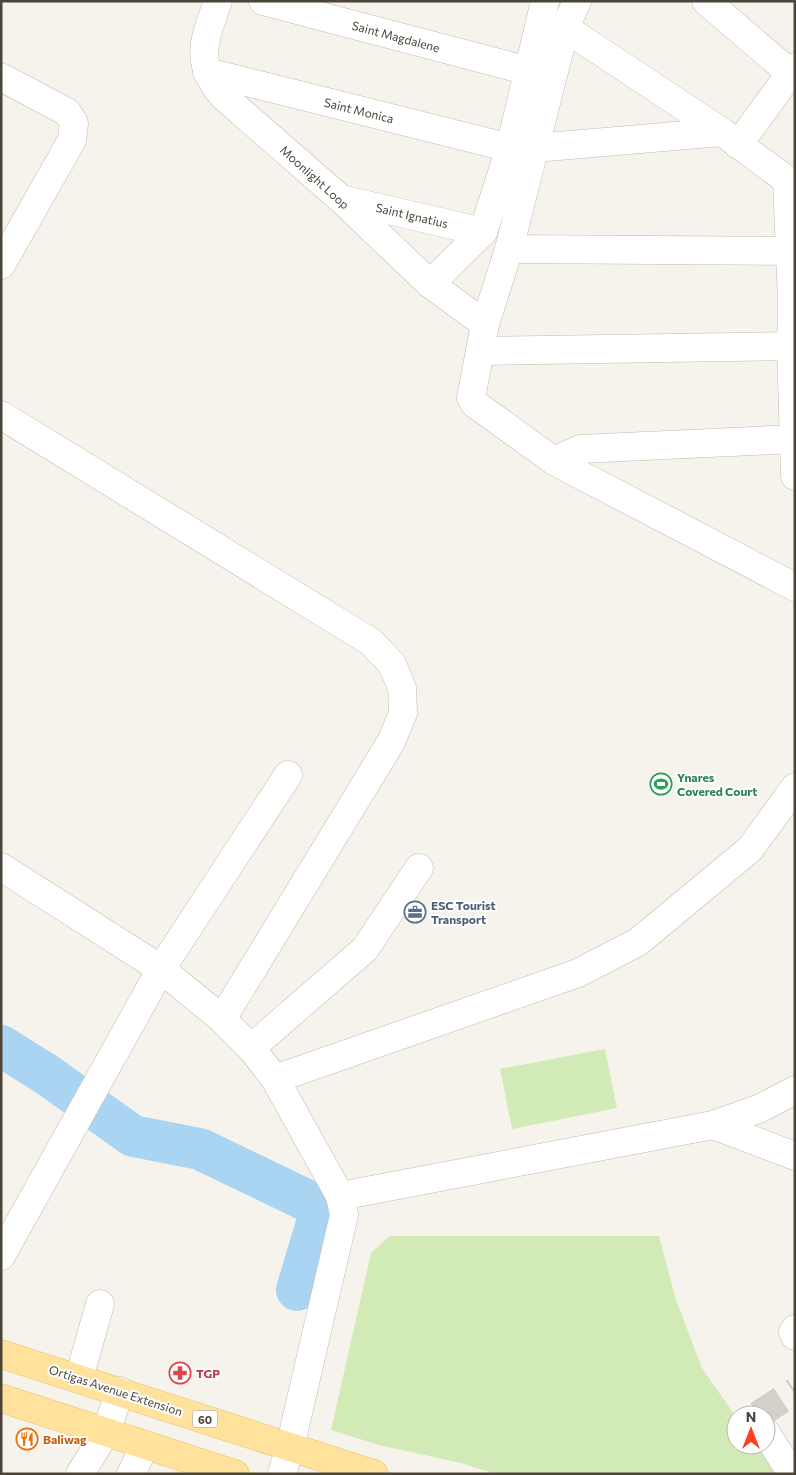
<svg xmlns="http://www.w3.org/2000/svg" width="796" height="1475" font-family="Commissioner,sans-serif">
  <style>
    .green { fill: #d2eab5 }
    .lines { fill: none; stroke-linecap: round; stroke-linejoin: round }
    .river { stroke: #a9d4f2; stroke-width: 42 }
    .minor-tunnel { stroke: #d4d0c8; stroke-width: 28; stroke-dasharray: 28 14; stroke-linecap: butt }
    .minor-casing { stroke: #c2bbae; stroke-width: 29 }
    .major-casing { stroke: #e6c16a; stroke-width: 29 }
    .minor { stroke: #fff; stroke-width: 28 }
    .major { stroke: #ffe39c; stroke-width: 28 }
    .labels { text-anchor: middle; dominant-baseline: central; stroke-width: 4; stroke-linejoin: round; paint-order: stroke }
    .shield { fill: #fff; stroke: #817c74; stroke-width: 1 }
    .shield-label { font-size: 11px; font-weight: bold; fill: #4b4439 }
    .street-label { font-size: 12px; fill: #4b4439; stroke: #fff }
    .leisure-label { font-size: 12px; font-weight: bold; fill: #27864d; stroke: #fff; text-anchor: start }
    .service-label { font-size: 12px; font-weight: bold; fill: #4e5e75; stroke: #fff; text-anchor: start }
    .health-label { font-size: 12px; font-weight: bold; fill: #be3a42; stroke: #fff; text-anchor: start }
    .food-label { font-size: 12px; font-weight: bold; fill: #c56008; stroke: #fff; text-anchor: start }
  </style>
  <rect width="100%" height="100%" fill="#f6f3ec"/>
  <g class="green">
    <path d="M605,1049L617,1108L512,1129L500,1069Z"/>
    <path d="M390,1236H659L676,1300L702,1368L736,1417V1445H756L776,1474H496L461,1463L379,1445L331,1430L371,1253Z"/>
  </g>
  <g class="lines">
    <path class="river" d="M1,1046L46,1074L133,1136L200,1149L312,1203L321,1210L297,1290"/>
    <path class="minor-tunnel" d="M758,1415L795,1391"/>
    <g class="minor-casing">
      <g id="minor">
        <path d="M218,1C205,39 193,61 223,96L341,199L430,284L485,324"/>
        <path d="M263,1L529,71"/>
        <path d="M577,1L565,28L509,249L485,324L471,398L475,404L554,461L795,587"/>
        <path d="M706,1L795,77"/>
        <path d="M565,28L722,132L795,186"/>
        <path d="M207,72L510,148"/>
        <path d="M1,77L67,112L74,123L72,140L1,265"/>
        <path d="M738,145L795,67"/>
        <path d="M535,148L722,132"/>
        <path d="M787,180L792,299L791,346L795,476"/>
        <path d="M341,199L483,232"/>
        <path d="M509,249L790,251"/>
        <path d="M430,284L483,232L510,148L545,1"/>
        <path d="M480,351L791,346"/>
        <path d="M1,415L371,642L392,664L402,688L403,713L391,742L222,1019"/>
        <path d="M554,461L580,449L795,439"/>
        <path d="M1,867L161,969L222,1019L251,1048L275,1079L340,1196L344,1215L290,1447L282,1474"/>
        <path d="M251,1048L365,949L419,868"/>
        <path d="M275,1079L578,973L638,942L750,849L795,787"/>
        <path d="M713,1125L795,1156"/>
        <path d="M340,1196L713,1125L761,1108L795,1090"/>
        <path d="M1,1256L161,969L288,775"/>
        <path d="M795,1329L793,1332L795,1336"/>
        <path d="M79,1378L100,1304"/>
        <path d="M766,1433L792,1474"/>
        <path d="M80,1474L106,1432L120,1391"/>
        <path d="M131,1474L145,1445"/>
      </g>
    </g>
    <g class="major-casing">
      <g id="major">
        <path d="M1,1354L374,1474"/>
        <path d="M1,1398L235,1474"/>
      </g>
    </g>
    <use href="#minor" class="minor"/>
    <use href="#major" class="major"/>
  </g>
  <defs>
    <g id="stadium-ring" transform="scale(1.125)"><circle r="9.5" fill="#fff" stroke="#2e9e5b" stroke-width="1.5"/><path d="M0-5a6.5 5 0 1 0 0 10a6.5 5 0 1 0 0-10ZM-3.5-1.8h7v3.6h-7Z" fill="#2e9e5b"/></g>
    <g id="office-ring" transform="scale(1.125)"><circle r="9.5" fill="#fff" stroke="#5c6f8a" stroke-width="1.5"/><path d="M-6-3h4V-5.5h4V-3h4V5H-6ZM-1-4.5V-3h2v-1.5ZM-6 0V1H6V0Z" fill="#5c6f8a"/></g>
    <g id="pharmacy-ring" transform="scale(1.125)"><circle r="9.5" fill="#fff" stroke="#e0444e" stroke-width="1.5"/><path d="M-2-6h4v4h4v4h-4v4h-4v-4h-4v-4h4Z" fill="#e0444e"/></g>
    <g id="restaurant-ring" transform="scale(1.125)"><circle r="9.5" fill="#fff" stroke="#e8710a" stroke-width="1.5"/><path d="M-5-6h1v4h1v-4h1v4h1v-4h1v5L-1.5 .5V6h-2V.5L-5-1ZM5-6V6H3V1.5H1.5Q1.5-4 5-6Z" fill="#e8710a"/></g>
  </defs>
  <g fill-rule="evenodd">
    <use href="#stadium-ring" x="661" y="784"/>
    <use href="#office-ring" x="415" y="912"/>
    <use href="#pharmacy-ring" x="180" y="1373"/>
    <use href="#restaurant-ring" x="27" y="1439"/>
  </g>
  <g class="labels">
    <rect class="shield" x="192.5" y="1410.5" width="25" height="17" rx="4"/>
    <g class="shield-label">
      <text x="205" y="1419">60</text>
    </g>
    <g class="street-label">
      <text transform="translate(396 36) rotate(15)">Saint Magdalene</text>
      <text transform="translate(359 110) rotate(14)">Saint Monica</text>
      <text transform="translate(315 177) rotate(42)">Moonlight Loop</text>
      <text transform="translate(412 215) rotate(13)">Saint Ignatius</text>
      <text transform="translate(116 1390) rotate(18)">Ortigas Avenue Extension</text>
    </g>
    <g class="leisure-label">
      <text x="677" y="777">Ynares<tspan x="677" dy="14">Covered Court</tspan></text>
    </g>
    <g class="service-label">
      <text x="431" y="905">ESC Tourist<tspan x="431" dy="14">Transport</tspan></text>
    </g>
    <g class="health-label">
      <text x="196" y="1373">TGP</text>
    </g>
    <g class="food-label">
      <text x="43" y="1439">Baliwag</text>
    </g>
  </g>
  <rect width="796" height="1475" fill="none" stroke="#4b4439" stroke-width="5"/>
  <g transform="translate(751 1430)"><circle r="24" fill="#ffffff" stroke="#b7b4b0"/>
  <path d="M0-4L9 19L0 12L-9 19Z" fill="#fc3f1d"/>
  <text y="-8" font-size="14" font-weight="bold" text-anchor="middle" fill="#4b4439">N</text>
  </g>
</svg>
